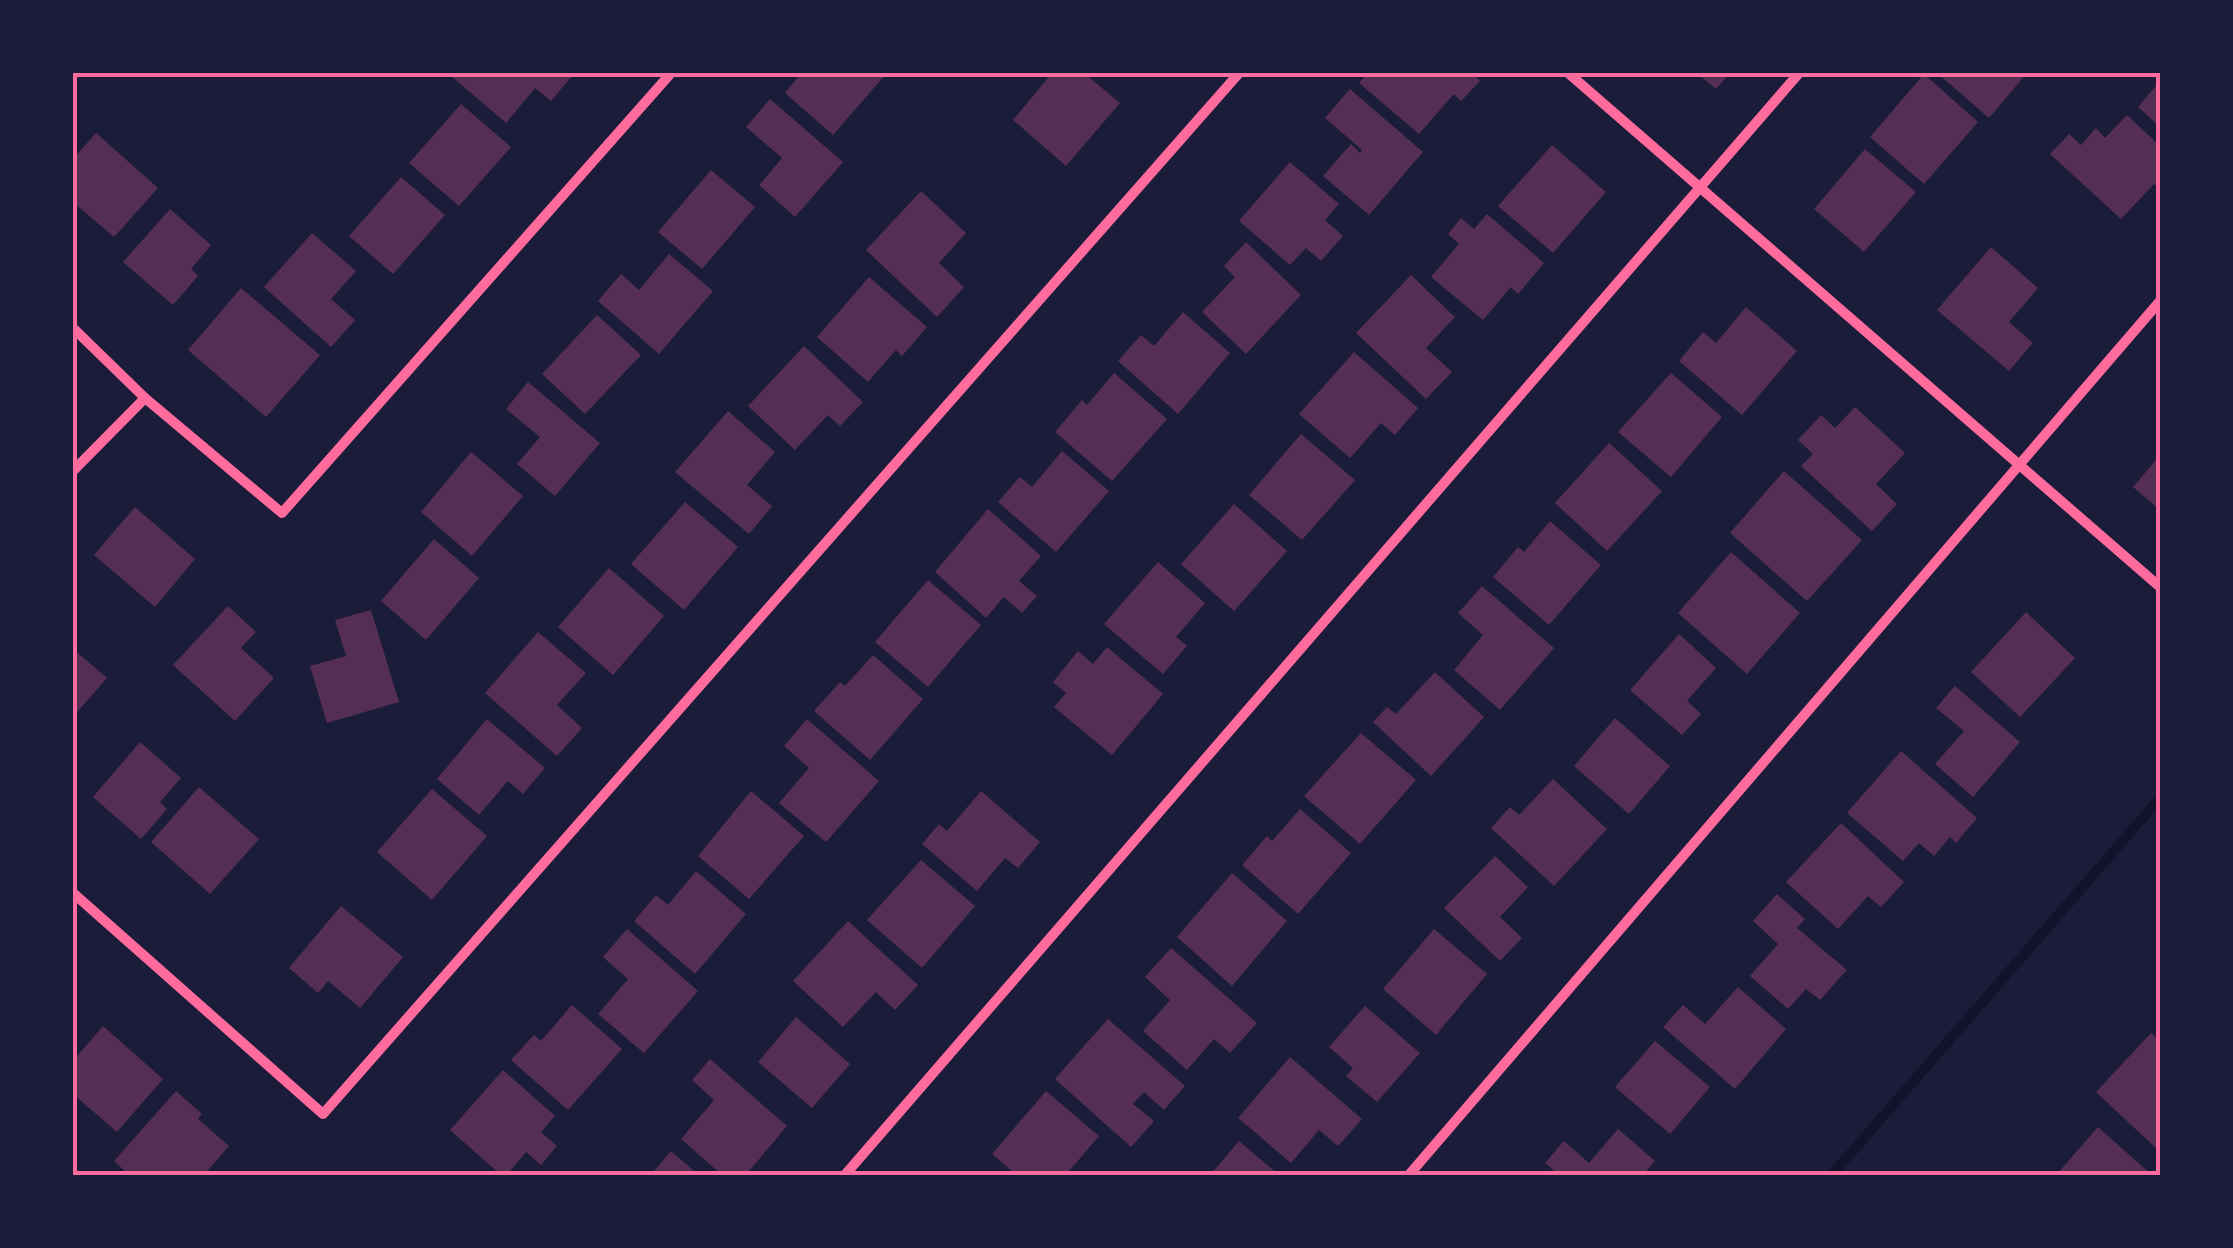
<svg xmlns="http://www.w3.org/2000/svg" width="2233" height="1248" font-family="'Source Sans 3',sans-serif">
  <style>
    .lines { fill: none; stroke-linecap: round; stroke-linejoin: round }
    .stream { stroke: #12122b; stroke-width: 10 }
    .building { fill: #542f53 }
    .minor { stroke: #ff6b9d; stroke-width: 10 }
    .neatline { fill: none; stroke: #ff6b9d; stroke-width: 4 }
  </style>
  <rect width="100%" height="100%" fill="#1b1b3a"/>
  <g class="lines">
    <path class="stream" d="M1831,1176L2160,798"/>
  </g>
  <g class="building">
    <path d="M452,72H568L572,76L551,101L535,88L506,123L450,75Z"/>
    <path d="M802,72H882L885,75L833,135L785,93Z"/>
    <path d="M1053,72H1083L1120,103L1066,166L1013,120Z"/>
    <path d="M1368,72H1471L1480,81L1461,101L1454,94L1419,134L1359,83Z"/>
    <path d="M1696,72H1731L1716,89Z"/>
    <path d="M1936,72H2028L1989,118Z"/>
    <path d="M1924,74L1978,122L1924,184L1870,137Z"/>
    <path d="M2160,81V127L2138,107Z"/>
    <path d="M1350,89L1423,152L1369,215L1323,176L1351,144L1360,153L1362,150L1325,118Z"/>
    <path d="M770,99L843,162L795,217L759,185L782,158L746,127Z"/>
    <path d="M461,104L511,147L459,206L409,163Z"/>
    <path d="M2127,115L2160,146V190L2154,184L2121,219L2050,154L2069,134L2081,145L2096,128L2105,138Z"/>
    <path d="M96,133L158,188L114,237L72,201V160Z"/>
    <path d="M1552,145L1606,192L1553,253L1498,206Z"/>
    <path d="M1865,149L1916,192L1864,252L1814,209Z"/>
    <path d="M1290,162L1339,204L1325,220L1343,236L1321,261L1306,248L1290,265L1239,221Z"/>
    <path d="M711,170L755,207L702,269L658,232Z"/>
    <path d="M401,177L445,215L393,274L349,236Z"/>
    <path d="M921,191L966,233L939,263L964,287L937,317L866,250Z"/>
    <path d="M170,209L211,245L191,269L198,276L173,305L123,262Z"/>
    <path d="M1487,214L1544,263L1518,294L1511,287L1483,320L1431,277L1459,244L1448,234L1461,218L1474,229Z"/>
    <path d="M312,233L356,271L331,299L355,320L331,347L264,287Z"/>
    <path d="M1246,242L1301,295L1246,354L1202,312L1235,277L1224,266Z"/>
    <path d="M1991,247L2038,288L2009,322L2033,343L2009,371L1937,310Z"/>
    <path d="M669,254L713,291L659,354L598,301L621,274L639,290Z"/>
    <path d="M1411,275L1455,317L1426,348L1452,372L1426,399L1356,333Z"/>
    <path d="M869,277L927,327L902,356L896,350L868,382L817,337Z"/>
    <path d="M241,288L320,355L266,417L188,350Z"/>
    <path d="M1746,307L1797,351L1742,415L1679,361L1703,332L1716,343Z"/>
    <path d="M1183,312L1230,353L1178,414L1118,361L1141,335L1154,346Z"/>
    <path d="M597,315L641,355L585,414L542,374Z"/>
    <path d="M804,346L863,402L840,426L828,415L795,450L748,406Z"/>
    <path d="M1354,352L1418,408L1395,435L1381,423L1350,458L1299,414Z"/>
    <path d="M1114,373L1167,419L1112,481L1055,432L1082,400L1087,405Z"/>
    <path d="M1671,373L1722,417L1671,477L1618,432Z"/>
    <path d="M528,382L600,443L555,496L517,464L540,437L506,409Z"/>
    <path d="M1855,407L1905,453L1876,484L1897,504L1872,531L1801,466L1813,454L1798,440L1821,415L1835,428Z"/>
    <path d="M728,411L775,452L747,485L772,506L749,534L675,472Z"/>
    <path d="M1301,434L1355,480L1302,540L1249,495Z"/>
    <path d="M1609,443L1662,491L1607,551L1555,503Z"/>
    <path d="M1062,451L1109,491L1056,552L998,502L1020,477L1032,487Z"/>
    <path d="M471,452L523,496L472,556L421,512Z"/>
    <path d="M2160,455V510L2133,487Z"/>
    <path d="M1784,471L1862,540L1807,601L1730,533Z"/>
    <path d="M685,502L738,547L684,610L631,564Z"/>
    <path d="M1234,504L1287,551L1234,611L1181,564Z"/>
    <path d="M135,507L195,559L155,607L94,555Z"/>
    <path d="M988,509L1041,556L1019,581L1037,596L1022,613L1004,597L986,618L935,572Z"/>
    <path d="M1550,521L1601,565L1549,625L1493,577L1518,547L1524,552Z"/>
    <path d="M434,539L479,578L426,640L381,601Z"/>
    <path d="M1731,552L1800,613L1747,674L1678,613Z"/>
    <path d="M1158,562L1205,603L1176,637L1187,646L1163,674L1104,624Z"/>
    <path d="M609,568L664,616L613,675L558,627Z"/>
    <path d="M928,580L981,625L928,687L875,642Z"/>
    <path d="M1482,586L1554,648L1500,710L1454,670L1483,635L1458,613Z"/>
    <path d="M228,606L256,632L241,648L274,678L235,721L173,665Z"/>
    <path d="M371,610L399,702L327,723L310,666L346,656L335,620Z"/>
    <path d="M2026,612L2075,658L2020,717L1971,672Z"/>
    <path d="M538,632L586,673L557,705L582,728L557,756L485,693Z"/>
    <path d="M1679,634L1716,668L1687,701L1701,714L1682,735L1630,690Z"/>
    <path d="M1107,647L1163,694L1112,755L1054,707L1066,693L1053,682L1078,651L1093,664Z"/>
    <path d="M72,648L107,678L72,718Z"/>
    <path d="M873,655L923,699L870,760L814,711L840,682L845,686Z"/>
    <path d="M1435,672L1484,717L1431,776L1373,722L1387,707L1396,714Z"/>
    <path d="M1955,686L2020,742L1973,797L1935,764L1964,731L1936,708Z"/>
    <path d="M1615,718L1670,766L1629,814L1574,766Z"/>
    <path d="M487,719L545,768L523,794L508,781L479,815L437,779Z"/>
    <path d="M807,719L879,781L826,842L779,803L809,768L784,746Z"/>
    <path d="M1361,733L1416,780L1360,844L1304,796Z"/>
    <path d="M140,742L181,778L160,802L167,809L141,839L93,797Z"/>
    <path d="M1901,751L1977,818L1956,843L1950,837L1934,856L1919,843L1903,861L1847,813Z"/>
    <path d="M1553,779L1607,829L1554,886L1491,828L1510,807L1519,815Z"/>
    <path d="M199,787L259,839L210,894L151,842Z"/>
    <path d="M432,789L487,836L432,900L377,852Z"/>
    <path d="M751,791L804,836L749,899L698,856Z"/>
    <path d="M981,791L1040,842L1018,868L1005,858L977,891L922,844L939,824L947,831Z"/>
    <path d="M1300,809L1351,853L1298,914L1242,865L1267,836L1272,841Z"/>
    <path d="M1841,823L1904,882L1881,907L1868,896L1838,929L1786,882Z"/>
    <path d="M1495,856L1528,887L1500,917L1522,938L1500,961L1444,908Z"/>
    <path d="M921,860L975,906L922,968L867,920Z"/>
    <path d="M696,871L746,914L695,974L634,921L656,895L668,905Z"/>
    <path d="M1232,873L1287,921L1232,986L1177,937Z"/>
    <path d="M1777,894L1805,919L1797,928L1847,970L1820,1000L1806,989L1788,1009L1750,976L1778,944L1753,921Z"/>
    <path d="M341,906L403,957L360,1008L328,981L318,993L289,968Z"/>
    <path d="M848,921L918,985L895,1010L876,992L843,1027L793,981Z"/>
    <path d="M627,929L698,991L644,1053L598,1014L628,979L603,957Z"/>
    <path d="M1434,929L1487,974L1436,1035L1383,989Z"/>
    <path d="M1171,948L1257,1023L1230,1053L1214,1039L1187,1070L1143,1031L1170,1000L1145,977Z"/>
    <path d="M1738,987L1786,1029L1735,1089L1663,1027L1683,1005L1705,1024Z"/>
    <path d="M572,1005L622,1049L568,1110L511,1060L534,1035L541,1041Z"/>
    <path d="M1365,1006L1420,1053L1377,1102L1346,1076L1353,1068L1329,1047Z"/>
    <path d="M796,1017L850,1064L812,1108L758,1062Z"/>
    <path d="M1108,1019L1185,1086L1164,1110L1144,1092L1133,1104L1154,1121L1131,1147L1055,1079Z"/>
    <path d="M103,1026L163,1079L117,1132L72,1093V1062Z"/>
    <path d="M2151,1033L2160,1041V1152L2096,1092Z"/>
    <path d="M1655,1041L1710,1087L1670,1134L1615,1087Z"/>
    <path d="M1290,1057L1362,1119L1338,1146L1319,1130L1291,1163L1238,1118Z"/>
    <path d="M710,1059L787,1126L745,1176H723L681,1139L714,1100L692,1080Z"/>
    <path d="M503,1070L555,1116L541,1132L557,1146L541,1165L526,1152L506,1176H502L450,1130Z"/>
    <path d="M176,1091L202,1114L198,1119L229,1146L203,1176H157L153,1172L150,1176H130L114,1161Z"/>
    <path d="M1046,1091L1099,1136L1065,1176H1018L992,1154Z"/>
    <path d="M2098,1127L2153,1176H2061L2058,1173Z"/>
    <path d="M1618,1129L1655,1161L1642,1176H1560L1545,1163L1564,1141L1589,1163Z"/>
    <path d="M1239,1141L1280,1176H1209Z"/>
    <path d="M671,1151L700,1176H650Z"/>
  </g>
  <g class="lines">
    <g class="minor">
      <path d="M1567,72L2160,587"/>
      <path d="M72,327L145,398L282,513L672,72"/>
      <path d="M72,472L145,398"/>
      <path d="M72,892L323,1114L1240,72"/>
      <path d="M844,1176L1800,72"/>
      <path d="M1408,1176L2160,301"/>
    </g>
  </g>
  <rect width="2233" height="1248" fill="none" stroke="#1b1b3a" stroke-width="150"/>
  <rect x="75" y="75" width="2083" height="1098" class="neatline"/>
</svg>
